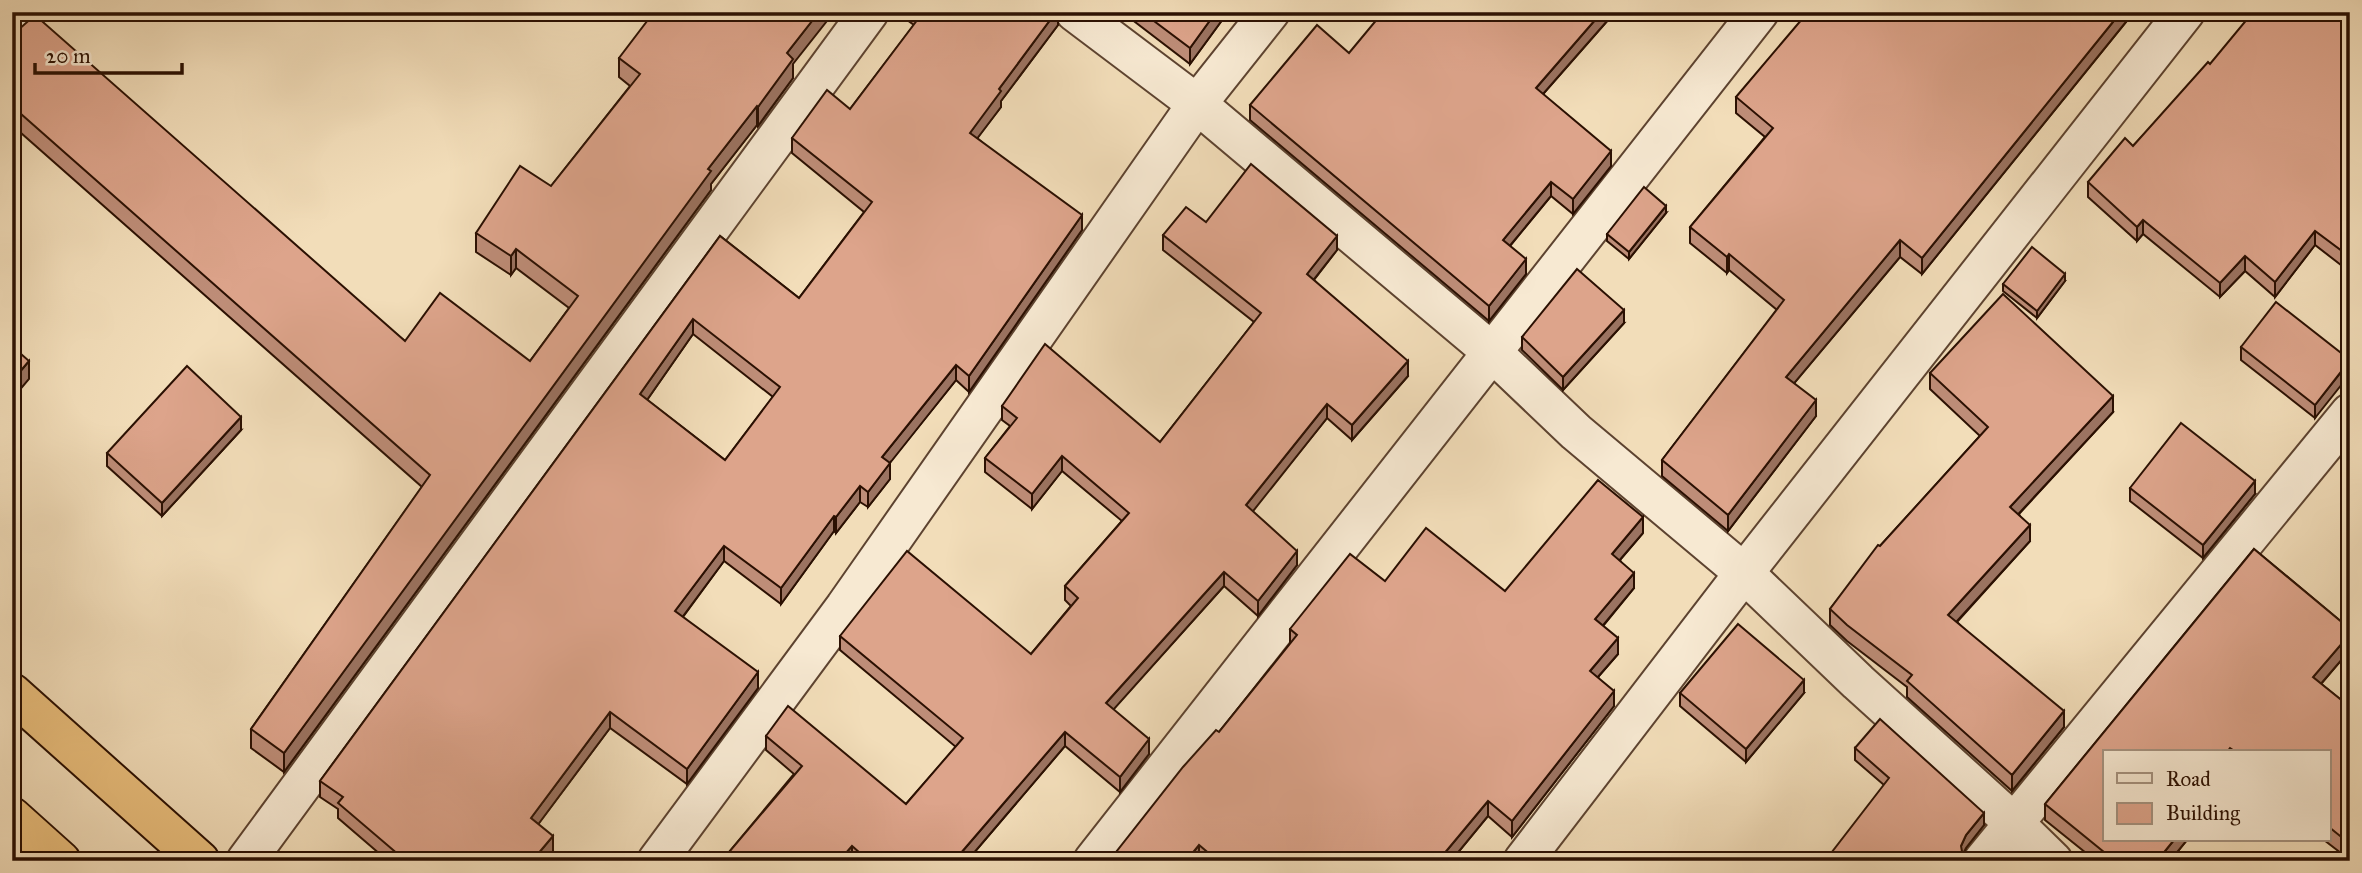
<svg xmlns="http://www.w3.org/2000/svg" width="2362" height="873" font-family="'IM FELL Great Primer',serif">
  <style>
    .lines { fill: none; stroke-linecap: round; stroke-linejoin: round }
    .lane-casing { stroke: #5d4330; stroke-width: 28 }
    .street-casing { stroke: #5d4330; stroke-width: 42 }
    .highway-casing { stroke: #2b1002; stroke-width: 42 }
    .lane { stroke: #f7e9d2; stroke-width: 24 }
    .street { stroke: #f7e9d2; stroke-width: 38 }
    .highway { stroke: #e9be7c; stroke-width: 38 }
    .wall { fill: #be8d78; stroke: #2b1002; stroke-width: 2; fill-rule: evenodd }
    .shaded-wall { fill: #9b7361; stroke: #2b1002; stroke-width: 2 }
    .building { fill: #dda48b; stroke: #2b1002; stroke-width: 2; fill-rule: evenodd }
  </style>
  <rect width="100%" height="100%" fill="#f2ddb9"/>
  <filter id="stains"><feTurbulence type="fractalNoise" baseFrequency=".00286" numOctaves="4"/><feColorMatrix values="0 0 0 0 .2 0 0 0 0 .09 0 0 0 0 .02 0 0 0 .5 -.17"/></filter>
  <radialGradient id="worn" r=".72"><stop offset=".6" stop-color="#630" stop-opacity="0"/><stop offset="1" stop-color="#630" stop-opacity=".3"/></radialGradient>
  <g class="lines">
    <g class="lane-casing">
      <path id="lane" d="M12,36L35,12"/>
    </g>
    <g class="street-casing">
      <g id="street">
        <path d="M1075,12L1197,104L1492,352L1576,432L1744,573L1858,682L2014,823L2053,861"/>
        <path d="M246,861L869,12"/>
        <path d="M657,861L845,607L1197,104L1270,12"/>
        <path d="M1093,861L1759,12"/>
        <path d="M1523,861L1744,573L2185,12"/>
        <path d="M1983,861L2350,413"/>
      </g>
    </g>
    <g class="highway-casing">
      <g id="highway">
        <path d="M12,693L200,861"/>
        <path d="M12,817L61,861"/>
      </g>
    </g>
    <use href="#lane" class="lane"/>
    <use href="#street" class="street"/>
    <use href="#highway" class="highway"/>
  </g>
  <g class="wall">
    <path d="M907,12H1058V25L1001,101V107L977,138L1082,230L969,392L956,380L889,463L890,479L868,507L860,502L836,533L834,531L781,604L724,561L683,617L758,688L687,784L610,728L538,824L553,851L545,861H388L338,818V809L320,797V781L720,236L799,298L864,212L792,153V138L850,109L914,25L907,20ZM693,334L773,397L725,460L647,400Z"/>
    <path d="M1122,12H1228L1190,64Z"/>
    <path d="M1608,12V20L1543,94L1611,166L1573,214L1551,196L1510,246L1526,274L1489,321L1250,120V105L1349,53Z"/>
    <path d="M2134,12L1922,274L1900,257L1794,383L1816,416L1728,531L1662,476V460L1777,310L1729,270L1727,273L1690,243V227L1765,137L1736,113V97Z"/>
    <path d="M2350,12V272L2315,245L2275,297L2245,271L2220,297L2143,234L2137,241L2088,197V182L2133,146L2210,64Z"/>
    <path d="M12,31L405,341L530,361L569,308L516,268L511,275L476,252V233L551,186L630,86L619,77V58L793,64V78L758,126L757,125L711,184V190L284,772L251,748V729L422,487L12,125Z"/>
    <path d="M1666,213L1629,259L1607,241V234Z"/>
    <path d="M1206,222L1337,250L1314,280L1408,376L1352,440L1327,418L1252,511L1297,565L1258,616L1224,586L1113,709L1149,754L1120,792L1065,746L967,861H724V858L794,774L766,750V736L906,804L956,747L840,650V636L1031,654L1071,606L1065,600V586L1122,521L1062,471L1032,509L985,472V458L1010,426L1002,420V406L1160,442L1254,322L1163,250V235Z"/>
    <path d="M2065,281L2037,318L2003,291V284Z"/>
    <path d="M1624,323L1563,390L1522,350V337Z"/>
    <path d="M2241,347L2350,360L2315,418L2241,360Z"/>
    <path d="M1930,373L2113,412L2019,514L2030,541L1957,622L2064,727L2012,791L1907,697V687L1847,641L1830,625V609L1880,546L1980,436L1930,389Z"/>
    <path d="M241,430L162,516L107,466V453Z"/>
    <path d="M2130,488L2255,494L2203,558L2130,501Z"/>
    <path d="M1643,533L1620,560L1634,588L1603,626L1618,654L1598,677L1614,706L1512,837L1488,816L1451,861H1109L1219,732L1290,644V629L1385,581L1505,591Z"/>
    <path d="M2254,549L2350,629V650L2321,684L2350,707V860L2324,840H2329V752H2105V840H2187L2170,861H2096L2045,820V804Z"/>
    <path d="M1680,693H1804L1746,762L1680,706Z"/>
    <path d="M1855,748L1984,825L1966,848L1963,855V861L1884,785L1855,760Z"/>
  </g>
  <g class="shaded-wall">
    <path d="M819,12H834L793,64V78L758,126V107L787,53Z"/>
    <path d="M1056,12H1058V25L1001,101V107L970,148V133L999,89Z"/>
    <path d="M1216,12H1228L1190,64V48Z"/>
    <path d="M1602,12H1608V20L1536,102V88Z"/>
    <path d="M2121,12H2134L1922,274V258Z"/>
    <path d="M757,106V125L711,184V190L284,772V753L708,169Z"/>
    <path d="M1611,151V166L1573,214V199Z"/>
    <path d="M1551,182V196L1503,254V240Z"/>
    <path d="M1666,206V213L1629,259V252Z"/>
    <path d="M1082,215V230L969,392V376Z"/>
    <path d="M2143,220V234L2137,241V227Z"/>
    <path d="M2315,231V245L2275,297V282Z"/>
    <path d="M1337,236V250L1307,288V274Z"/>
    <path d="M1900,240V257L1786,393V377Z"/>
    <path d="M516,249V268L511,275V256Z"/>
    <path d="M1729,254V270L1727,273V257Z"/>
    <path d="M2245,256V271L2220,297V283Z"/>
    <path d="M1526,259V274L1489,321V306Z"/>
    <path d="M2065,274V281L2037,318V311Z"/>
    <path d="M1624,310V323L1563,390V377Z"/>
    <path d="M693,319V334L640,410V394Z"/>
    <path d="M29,361V379L12,399V381Z"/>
    <path d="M1408,361V376L1352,440V425Z"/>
    <path d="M2350,361V374L2315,418V405Z"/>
    <path d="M956,365V380L882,473V457Z"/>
    <path d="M2113,396V412L2010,523V507Z"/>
    <path d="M1816,400V416L1728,531V515Z"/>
    <path d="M1327,404V418L1246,520V505Z"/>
    <path d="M241,417V430L162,516V503Z"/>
    <path d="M1062,456V471L1032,509V494Z"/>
    <path d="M890,463V479L868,507V492Z"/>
    <path d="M2255,481V494L2203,558V545Z"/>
    <path d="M860,486V502L836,533V517Z"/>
    <path d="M834,516V531L781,604V588Z"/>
    <path d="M1643,517V533L1612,569V554Z"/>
    <path d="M2030,525V541L1948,631V615Z"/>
    <path d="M724,546V561L675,627V611Z"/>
    <path d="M1297,551V565L1258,616V601Z"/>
    <path d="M1224,572V586L1106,718V703Z"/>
    <path d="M1634,573V588L1595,635V619Z"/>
    <path d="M2350,634V650L2313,693V677Z"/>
    <path d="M1618,638V654L1590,686V671Z"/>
    <path d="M758,672V688L687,784V769Z"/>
    <path d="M1804,680V693L1746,762V749Z"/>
    <path d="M1614,691V706L1512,837V821Z"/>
    <path d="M2064,711V727L2012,791V775Z"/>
    <path d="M610,712V728L531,834V818Z"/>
    <path d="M1065,732V746L967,861H954Z"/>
    <path d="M1149,739V754L1120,792V777Z"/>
    <path d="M1488,801V816L1451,861H1438Z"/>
    <path d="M1984,813V825L1966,848L1961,858V846L1966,835Z"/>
    <path d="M553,836V851L545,861H532Z"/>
    <path d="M2174,840H2187L2170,861H2157Z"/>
    <path d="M1199,845V860L1186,861Z"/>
    <path d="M852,846V861H839Z"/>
  </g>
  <g class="building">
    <path d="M654,12H819L787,53L793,59L758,107L757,106L708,169L711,171L284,753L251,729L430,475L12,106V31H17L35,15L405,341L440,293L530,361L578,296L516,249L511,256L476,233L520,166L551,186L640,74L619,58Z"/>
    <path d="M917,12H1056L999,89L1001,91L970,133L1082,215L969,376L956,365L882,457L890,463L868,492L860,486L836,517L834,516L781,588L724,546L675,611L758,672L687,769L610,712L531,818L553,836L532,861H406L338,803L343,797L320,781L720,236L799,298L872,202L792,138L827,90L850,109L921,15ZM693,319L780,387L725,460L640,394Z"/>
    <path d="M1142,12H1216L1190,48Z"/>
    <path d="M1383,12H1602L1536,88L1611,151L1573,199L1551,182L1503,240L1526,259L1489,306L1250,105L1317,25L1349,53Z"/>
    <path d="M1808,12H2121L1922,258L1900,240L1786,377L1816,400L1728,515L1662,460L1784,300L1729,254L1727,257L1690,227L1773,128L1736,97Z"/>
    <path d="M2253,12H2350V257L2315,231L2275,282L2245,256L2220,283L2143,220L2137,227L2088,182L2125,138L2133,146L2208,62L2210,64Z"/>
    <path d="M1251,164L1337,236L1307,274L1408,361L1352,425L1327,404L1246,505L1297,551L1258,601L1224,572L1106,703L1149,739L1120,777L1065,732L954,861H869L852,846L839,861H728L724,858L802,766L766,736L788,706L906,804L963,738L840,636L907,551L1031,654L1078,598L1065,586L1129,513L1062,456L1032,494L985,458L1017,418L1002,406L1045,344L1160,442L1261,313L1163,235L1186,207L1206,222Z"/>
    <path d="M1644,187L1666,206L1629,252L1607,234Z"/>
    <path d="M2032,247L2065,274L2037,311L2003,284Z"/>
    <path d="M1577,269L1624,310L1563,377L1522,337Z"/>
    <path d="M2003,294L2113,396L2010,507L2030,525L1948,615L2064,711L2012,775L1907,681L1912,675L1847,625L1830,609L1878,545L1880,546L1988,427L1930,373Z"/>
    <path d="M2276,302L2350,360L2315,405L2241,347Z"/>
    <path d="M12,346L29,361L12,381Z"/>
    <path d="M187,366L241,417L162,503L107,453Z"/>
    <path d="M2181,423L2255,481L2203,545L2130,488Z"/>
    <path d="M1598,480L1643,517L1612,554L1634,573L1595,619L1618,638L1590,671L1614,691L1512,821L1488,801L1438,861H1218L1199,845L1186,861H1109L1183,767L1216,730L1219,732L1297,635L1290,629L1350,554L1385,581L1426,528L1505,591Z"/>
    <path d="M2254,549L2350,629V634L2313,677L2350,707V844L2329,827V752H2236L2230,748L2227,752H2105V840H2174L2157,861H2115L2045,804Z"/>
    <path d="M1738,624L1804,680L1746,749L1680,693Z"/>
    <path d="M1880,719L1984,813L1966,835L1961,846L1963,857L1960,861H1825L1889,778L1855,748Z"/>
  </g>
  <rect width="2362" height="873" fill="none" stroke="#f2ddb9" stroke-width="42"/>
  <rect x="14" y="14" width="2334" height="845" fill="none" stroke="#2b1002" stroke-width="3.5"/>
  <rect x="21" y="21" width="2320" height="831" fill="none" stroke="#2b1002" stroke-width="2"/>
  <rect x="2103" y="750" width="228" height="91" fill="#f7e9d2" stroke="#a5927f" stroke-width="2"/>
  <rect x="2117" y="773" width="35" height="10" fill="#f7e9d2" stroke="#a5927f" stroke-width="2"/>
  <text x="2166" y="786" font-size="21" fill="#2b1002">Road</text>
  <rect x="2117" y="803" width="35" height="21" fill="#dda48b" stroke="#a5927f" stroke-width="2"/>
  <text x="2166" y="820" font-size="21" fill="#2b1002">Building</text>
  <path d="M35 63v10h147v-10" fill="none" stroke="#2b1002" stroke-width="3.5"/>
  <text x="46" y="63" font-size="21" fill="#2b1002" stroke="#f7e9d2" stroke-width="5" paint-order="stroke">20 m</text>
  <rect width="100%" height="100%" filter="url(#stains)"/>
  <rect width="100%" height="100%" fill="url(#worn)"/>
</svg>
